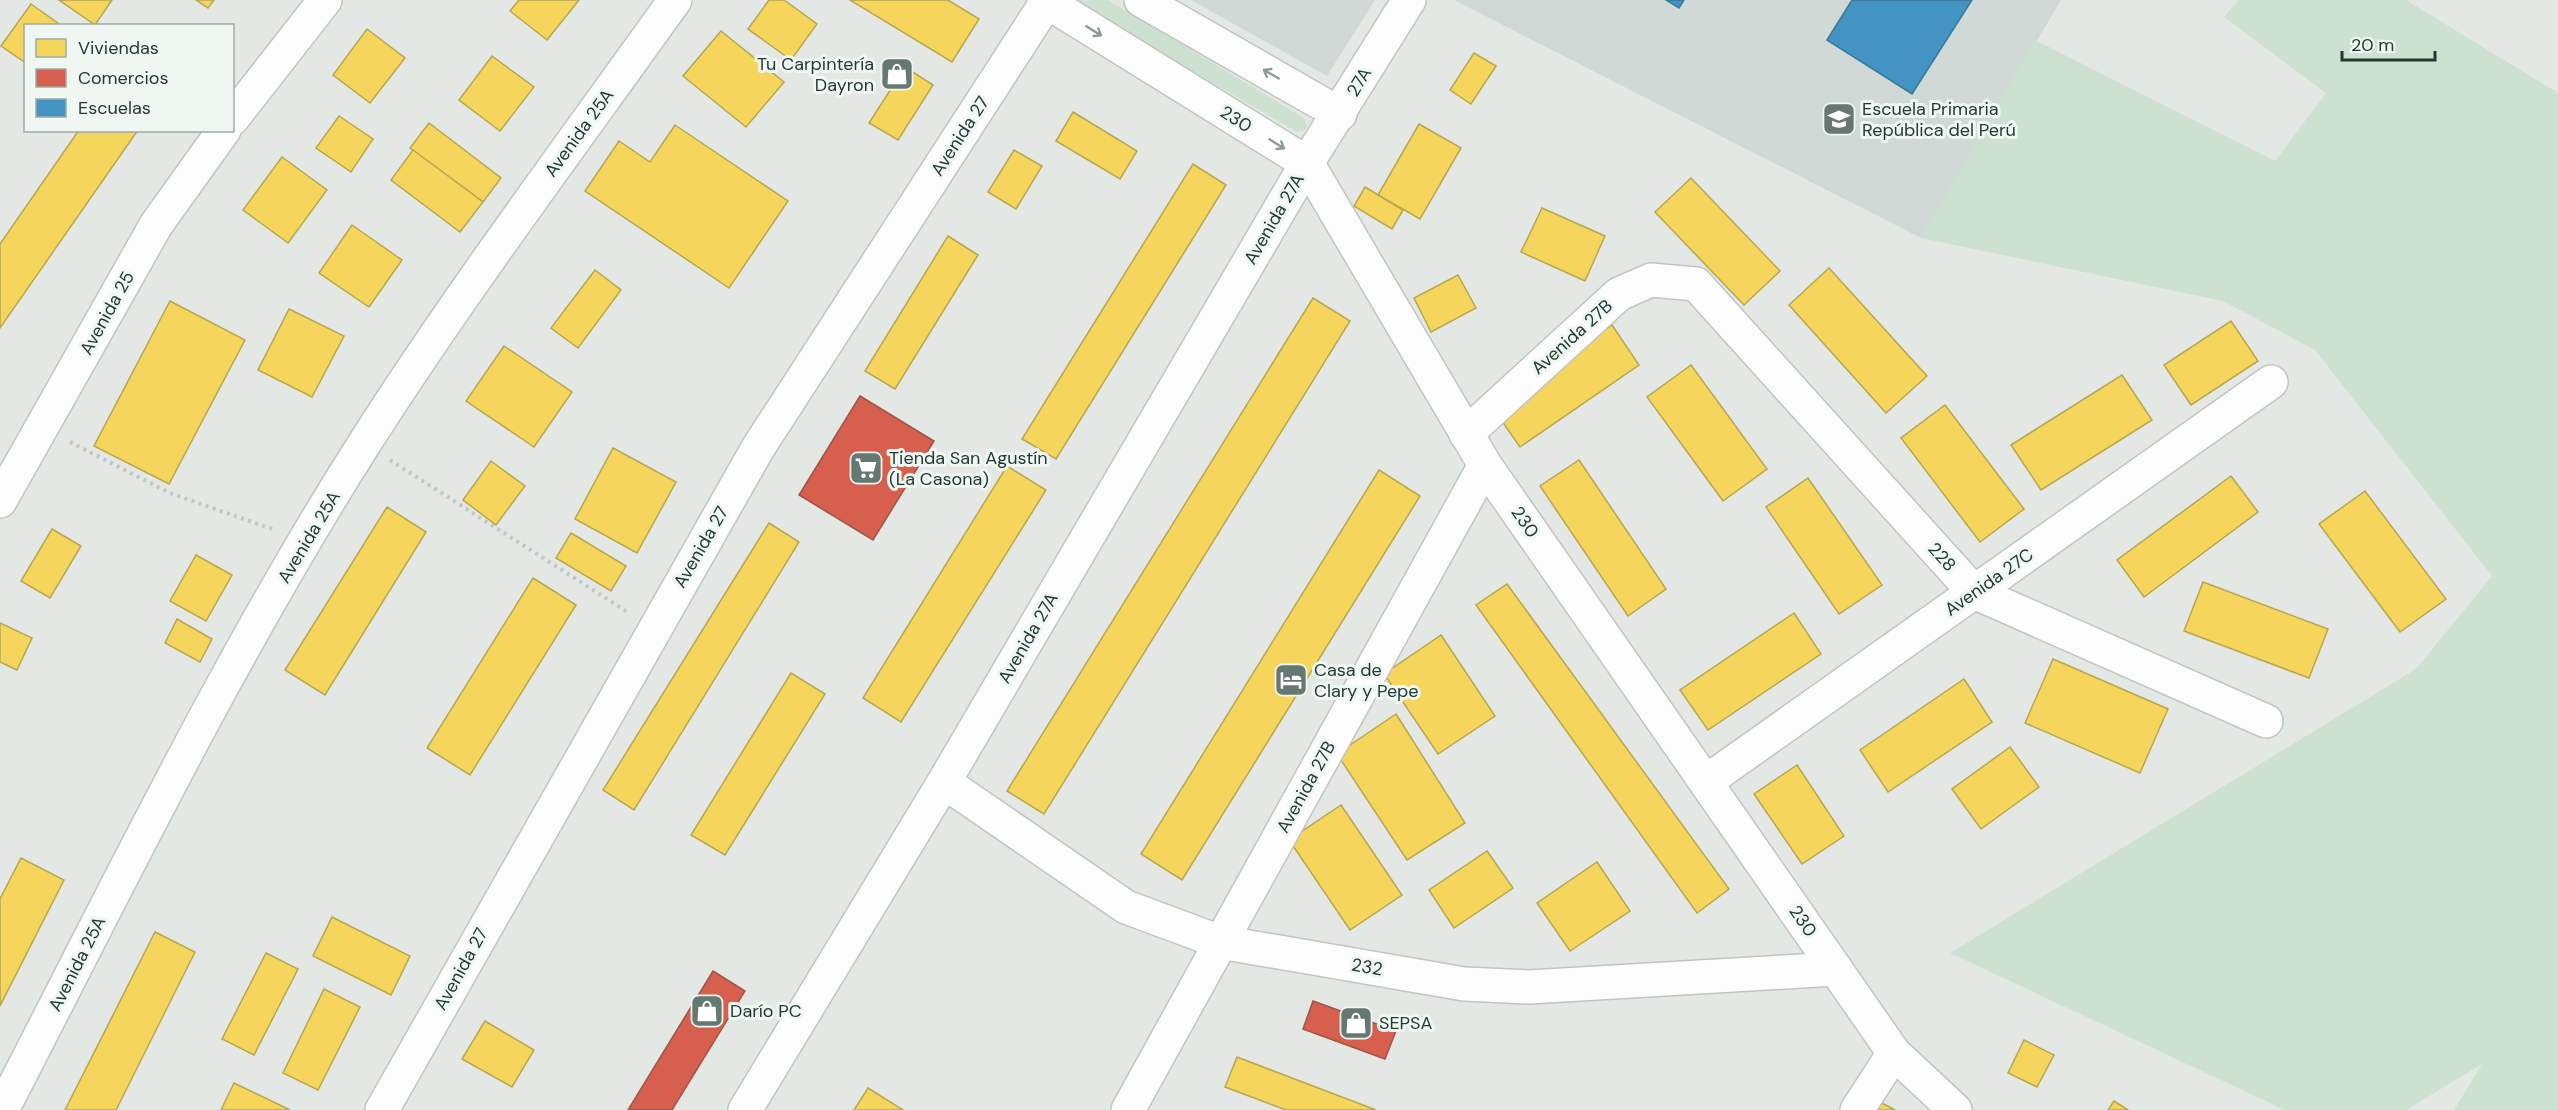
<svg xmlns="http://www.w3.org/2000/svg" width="2558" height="1110" font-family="'DM Sans',sans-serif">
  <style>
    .built { fill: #d0d9d5 }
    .green { fill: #cce1d0 }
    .homes { fill: #f6d55c; stroke: #b6a74f; stroke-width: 1.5 }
    .shops { fill: #d6604d; stroke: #a05545; stroke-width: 1.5 }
    .schools { fill: #4393c3; stroke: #397998; stroke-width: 1.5 }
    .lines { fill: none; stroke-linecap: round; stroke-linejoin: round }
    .minor-casing { stroke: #c0c5c2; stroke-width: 36 }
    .path { stroke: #c0c8c5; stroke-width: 4; stroke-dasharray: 3 4.5; stroke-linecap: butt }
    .minor { stroke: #fbfcfb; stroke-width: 33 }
    .oneway { stroke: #8e9c96 }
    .labels { text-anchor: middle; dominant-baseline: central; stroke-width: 6; stroke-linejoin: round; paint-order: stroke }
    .poi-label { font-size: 18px; fill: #213b32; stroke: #f0f7f3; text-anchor: start }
    .street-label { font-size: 18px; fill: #213b32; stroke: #f0f7f3 }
  </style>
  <rect width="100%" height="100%" fill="#e3e8e5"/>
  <g class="built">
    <path d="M1191,0H1375L1327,76Z"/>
    <path d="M1454,0H2061L1921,238Z"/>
  </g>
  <g class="green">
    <path d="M1071,0H1108L1304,118L1307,125L1305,130L1297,132Z"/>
    <path d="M2239,0H2406L2558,93V1110H2454L2482,1064L2406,1110H2285L1950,953L2416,669L2492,576L2315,350L2223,301L1921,238L2035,40L2275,161L2326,93L2224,17Z"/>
  </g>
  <g class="homes">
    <path d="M59,0H112L95,25Z"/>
    <path d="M196,0H214L208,8Z"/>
    <path d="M519,0H579L547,40L510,11Z"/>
    <path d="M769,0H784L817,24L791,60L748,29Z"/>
    <path d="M850,0H948L979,19L952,62Z"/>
    <path d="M31,4L62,26H26V63L1,46Z"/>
    <path d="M367,29L405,58L370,103L333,75Z"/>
    <path d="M721,31L784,82L746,127L683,76Z"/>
    <path d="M1474,53L1496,66L1471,104L1450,90Z"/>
    <path d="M492,56L534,87L500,131L459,100Z"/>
    <path d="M905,67L933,85L898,140L869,123Z"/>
    <path d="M1073,112L1137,151L1120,179L1056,141Z"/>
    <path d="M339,116L373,139L351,172L316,148Z"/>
    <path d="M429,123L501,178L483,202L410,148Z"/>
    <path d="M1419,124L1461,148L1420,219L1378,195Z"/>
    <path d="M675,125L788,201L729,288L585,191L619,141L650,162Z"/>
    <path d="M79,130H138L0,328V244Z"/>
    <path d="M413,150L483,202L460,232L391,180Z"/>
    <path d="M1014,150L1042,166L1016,209L988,192Z"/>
    <path d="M282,157L327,190L288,243L243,210Z"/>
    <path d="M1193,164L1226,185L1056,459L1022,439Z"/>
    <path d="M1691,178L1780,271L1744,305L1655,212Z"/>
    <path d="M1365,187L1403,210L1392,229L1354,206Z"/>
    <path d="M1542,208L1605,236L1585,281L1521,252Z"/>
    <path d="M352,225L402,260L369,307L319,273Z"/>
    <path d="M948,236L978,255L895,389L865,371Z"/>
    <path d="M1829,268L1927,376L1886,413L1789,305Z"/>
    <path d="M595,270L621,290L578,348L551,328Z"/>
    <path d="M1458,275L1476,308L1431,332L1414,298Z"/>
    <path d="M1313,298L1350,321L1044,814L1007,791Z"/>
    <path d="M170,301L245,340L169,484L94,446Z"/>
    <path d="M289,309L344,336L312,397L258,370Z"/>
    <path d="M2231,321L2258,361L2191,405L2164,365Z"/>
    <path d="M1612,325L1639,365L1520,447L1492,407Z"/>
    <path d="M504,346L572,392L534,447L466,401Z"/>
    <path d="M1691,365L1767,469L1723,501L1647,397Z"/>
    <path d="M2122,375L2152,420L2041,490L2011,445Z"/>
    <path d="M1945,405L2024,509L1980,542L1901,438Z"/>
    <path d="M613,448L676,482L637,553L575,519Z"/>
    <path d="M1579,460L1666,589L1628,616L1540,486Z"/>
    <path d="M491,461L525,486L496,525L463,500Z"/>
    <path d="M1007,466L1046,490L901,722L863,698Z"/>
    <path d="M1379,470L1420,496L1182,880L1141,854Z"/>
    <path d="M2231,476L2258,512L2144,597L2117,560Z"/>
    <path d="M1808,478L1882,585L1839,614L1766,507Z"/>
    <path d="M2365,491L2446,599L2400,632L2319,524Z"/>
    <path d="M387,507L426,532L325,695L285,670Z"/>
    <path d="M769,523L799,542L634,810L603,790Z"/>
    <path d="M52,529L81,546L50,598L21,581Z"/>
    <path d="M571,533L626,566L611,591L556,558Z"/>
    <path d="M196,555L232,575L206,621L170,601Z"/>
    <path d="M533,578L576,605L470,775L427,748Z"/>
    <path d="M2203,582L2328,629L2309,678L2184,631Z"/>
    <path d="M1507,584L1729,889L1697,913L1476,605Z"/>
    <path d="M1794,613L1821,654L1708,730L1680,690Z"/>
    <path d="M177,619L212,639L200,662L165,643Z"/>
    <path d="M0,623L32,638L17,670L0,662Z"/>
    <path d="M1441,635L1495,716L1438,754L1384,674Z"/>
    <path d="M2053,659L2168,709L2140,773L2025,723Z"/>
    <path d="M791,673L825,694L725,855L691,835Z"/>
    <path d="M1964,679L1992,722L1888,792L1860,750Z"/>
    <path d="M1396,714L1465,823L1407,860L1337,754Z"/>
    <path d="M2010,747L2039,787L1981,829L1952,789Z"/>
    <path d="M1797,765L1844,836L1802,864L1754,794Z"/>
    <path d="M1341,805L1402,895L1350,930L1289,840Z"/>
    <path d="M1487,851L1513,888L1454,928L1429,890Z"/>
    <path d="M21,858L64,880L0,1006V899Z"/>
    <path d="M1597,862L1630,911L1570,951L1537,903Z"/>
    <path d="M332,917L410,956L391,995L313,956Z"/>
    <path d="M155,932L195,952L116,1110H65Z"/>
    <path d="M266,953L298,969L254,1055L222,1039Z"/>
    <path d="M324,989L360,1007L318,1090L283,1073Z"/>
    <path d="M485,1021L534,1050L512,1087L462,1059Z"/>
    <path d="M2024,1040L2054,1055L2037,1087L2008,1073Z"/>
    <path d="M1237,1057L1376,1110H1286L1225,1087Z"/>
    <path d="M234,1083L290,1110H221Z"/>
    <path d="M868,1088L903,1110H854Z"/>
    <path d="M1876,1100L1895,1110H1871Z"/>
    <path d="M2114,1101L2128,1110H2108Z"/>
  </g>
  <g class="shops">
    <path d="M860,396L934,441L873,540L799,495Z"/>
    <path d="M713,971L745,991L672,1110H628Z"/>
    <path d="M1313,1001L1396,1031L1385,1059L1303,1029Z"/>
  </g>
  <g class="schools">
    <path d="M1666,0H1684L1679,8Z"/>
    <path d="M1852,0H1972L1912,94L1827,40Z"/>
  </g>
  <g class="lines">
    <g class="minor-casing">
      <g id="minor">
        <path d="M1044,0L1307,163L1485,465L1894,1053L1955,1110"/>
        <path d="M1141,0L1340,114"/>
        <path d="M232,119L325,0"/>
        <path d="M1466,434L1619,294L1651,280L1696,284L1974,592L2266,721"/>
        <path d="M0,501L156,225L224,130"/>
        <path d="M1707,781L2271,382"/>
        <path d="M944,782L1126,907L1220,942L1464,984L1529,987L1836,969"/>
        <path d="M2,1110C118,886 228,658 364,444C461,292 570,147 675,0"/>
        <path d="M382,1110L758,448L1048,0"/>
        <path d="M745,1110L944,782L1307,163L1409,0"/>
        <path d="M1128,1110L1485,465"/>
        <path d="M1857,1110L1894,1053"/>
      </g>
    </g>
    <g class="path">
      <path d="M70,442L170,493L275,530"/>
      <path d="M390,460L629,613"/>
    </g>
    <use href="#minor" class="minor"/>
  </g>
  <defs><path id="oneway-shaft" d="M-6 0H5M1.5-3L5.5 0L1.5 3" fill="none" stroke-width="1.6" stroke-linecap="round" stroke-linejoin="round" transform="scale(1.5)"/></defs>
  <g class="oneway">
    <use href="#oneway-shaft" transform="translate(1094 31) rotate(32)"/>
    <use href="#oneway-shaft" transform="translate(1271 74) rotate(-150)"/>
    <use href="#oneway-shaft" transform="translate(1277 144) rotate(32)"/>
  </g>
  <defs>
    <g id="shop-square" transform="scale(1.725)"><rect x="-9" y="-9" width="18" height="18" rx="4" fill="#657871" stroke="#f0f7f3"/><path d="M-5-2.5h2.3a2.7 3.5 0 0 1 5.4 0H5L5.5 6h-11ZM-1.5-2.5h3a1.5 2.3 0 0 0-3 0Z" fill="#fff"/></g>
    <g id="school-square" transform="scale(1.725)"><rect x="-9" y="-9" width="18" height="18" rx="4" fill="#657871" stroke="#f0f7f3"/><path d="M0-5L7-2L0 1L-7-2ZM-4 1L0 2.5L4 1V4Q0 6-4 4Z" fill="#fff"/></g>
    <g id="supermarket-square" transform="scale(1.725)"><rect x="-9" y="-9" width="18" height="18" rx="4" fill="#657871" stroke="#f0f7f3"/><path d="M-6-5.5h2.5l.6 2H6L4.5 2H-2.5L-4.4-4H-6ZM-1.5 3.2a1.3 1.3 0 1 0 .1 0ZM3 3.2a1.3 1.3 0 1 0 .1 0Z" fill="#fff"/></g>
    <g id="hotel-square" transform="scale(1.725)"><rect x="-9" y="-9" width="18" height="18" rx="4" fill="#657871" stroke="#f0f7f3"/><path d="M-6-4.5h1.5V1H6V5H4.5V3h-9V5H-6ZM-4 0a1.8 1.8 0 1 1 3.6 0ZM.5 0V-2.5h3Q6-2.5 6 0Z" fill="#fff"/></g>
  </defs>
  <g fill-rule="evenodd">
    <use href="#shop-square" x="897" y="74"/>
    <use href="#school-square" x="1839" y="119"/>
    <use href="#supermarket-square" x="866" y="468"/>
    <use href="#hotel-square" x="1291" y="680"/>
    <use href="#shop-square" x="707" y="1011"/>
    <use href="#shop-square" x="1356" y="1023"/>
  </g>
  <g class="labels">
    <g class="poi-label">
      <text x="874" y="64" text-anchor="end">Tu Carpintería<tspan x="874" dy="21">Dayron</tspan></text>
      <text x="1862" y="109">Escuela Primaria<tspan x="1862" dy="21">República del Perú</tspan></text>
      <text x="889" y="458">Tienda San Agustín<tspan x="889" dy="21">(La Casona)</tspan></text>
      <text x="1314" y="670">Casa de<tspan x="1314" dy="21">Clary y Pepe</tspan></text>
      <text x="730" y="1011">Darío PC</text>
      <text x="1379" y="1023">SEPSA</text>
    </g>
    <g class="street-label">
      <text transform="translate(1359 82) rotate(-59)">27A</text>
      <text transform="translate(1236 119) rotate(32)">230</text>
      <text transform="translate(579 133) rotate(-54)">Avenida 25A</text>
      <text transform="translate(960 136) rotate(-57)">Avenida 27</text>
      <text transform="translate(1274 219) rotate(-60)">Avenida 27A</text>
      <text transform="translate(107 313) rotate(-61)">Avenida 25</text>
      <text transform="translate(1572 337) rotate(-42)">Avenida 27B</text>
      <text transform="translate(1525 522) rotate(55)">230</text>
      <text transform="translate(309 537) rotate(-59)">Avenida 25A</text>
      <text transform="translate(701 547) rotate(-60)">Avenida 27</text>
      <text transform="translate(1942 557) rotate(48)">228</text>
      <text transform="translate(1989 582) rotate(-35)">Avenida 27C</text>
      <text transform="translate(1028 638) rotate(-60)">Avenida 27A</text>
      <text transform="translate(1306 787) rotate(-61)">Avenida 27B</text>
      <text transform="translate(1803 921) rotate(55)">230</text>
      <text transform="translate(77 964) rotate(-63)">Avenida 25A</text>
      <text transform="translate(1367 967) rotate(10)">232</text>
      <text transform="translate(461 969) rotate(-61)">Avenida 27</text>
    </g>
  </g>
  <rect x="24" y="24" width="210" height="108" fill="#f0f7f3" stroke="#9daca6" stroke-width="1.5"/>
  <rect x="36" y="39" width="30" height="18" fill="#f6d55c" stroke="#9daca6" stroke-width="1.5"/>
  <text x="78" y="54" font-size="18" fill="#213b32">Viviendas</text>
  <rect x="36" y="69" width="30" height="18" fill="#d6604d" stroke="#9daca6" stroke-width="1.5"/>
  <text x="78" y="84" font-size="18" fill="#213b32">Comercios</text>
  <rect x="36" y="99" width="30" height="18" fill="#4393c3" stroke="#9daca6" stroke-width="1.5"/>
  <text x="78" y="114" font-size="18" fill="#213b32">Escuelas</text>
  <path d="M2342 51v9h93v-9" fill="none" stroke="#213b32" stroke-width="3"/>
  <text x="2351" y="51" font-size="18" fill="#213b32" stroke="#f0f7f3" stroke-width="4.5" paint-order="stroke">20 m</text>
</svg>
